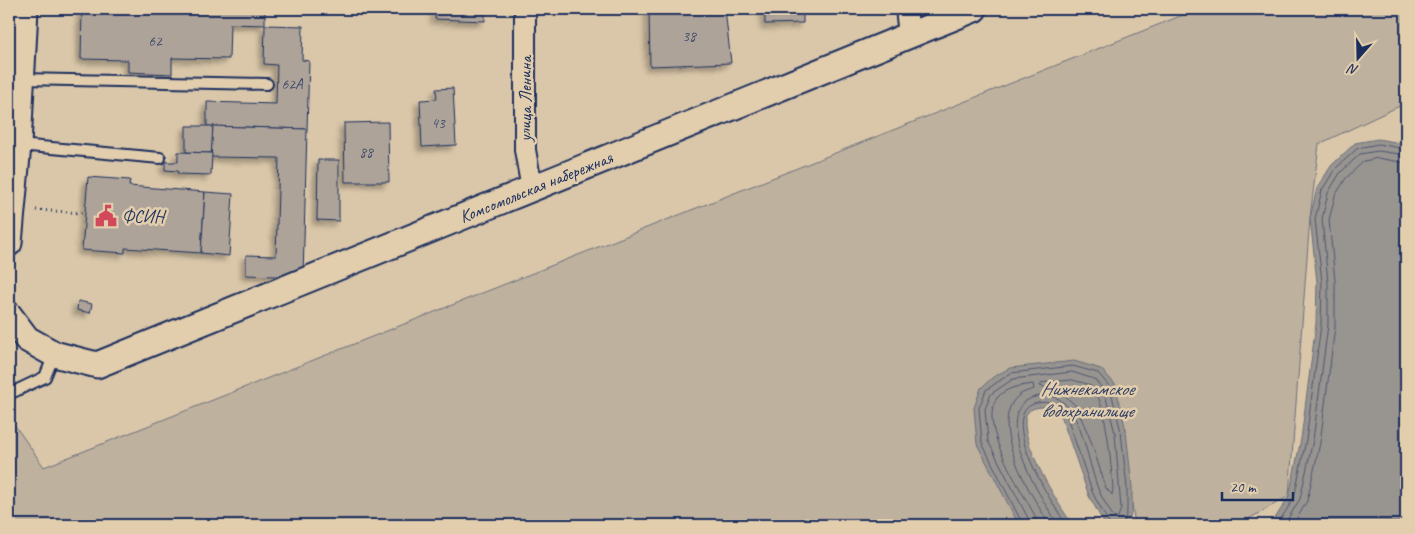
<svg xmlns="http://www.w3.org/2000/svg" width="1415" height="534" font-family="Caveat,sans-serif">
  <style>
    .green { fill: #beb19d; stroke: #6c707e }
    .water { fill: #989490; stroke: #666c7c }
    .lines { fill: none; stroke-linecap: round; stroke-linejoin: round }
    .shore { stroke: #4d5772; stroke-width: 1 }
    .building { fill: #aea398; stroke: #1b2f5e; filter: url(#shadow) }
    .service-casing { stroke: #1b2f5e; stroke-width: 14 }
    .minor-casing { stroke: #1b2f5e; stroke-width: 24 }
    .tertiary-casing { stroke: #1b2f5e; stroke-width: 29 }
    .path { stroke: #1b2f5e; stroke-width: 3; stroke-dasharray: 1 4; stroke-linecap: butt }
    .service { stroke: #e2cdac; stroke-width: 10 }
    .minor { stroke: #e2cdac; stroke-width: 20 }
    .tertiary { stroke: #e2cdac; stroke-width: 25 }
    .labels { text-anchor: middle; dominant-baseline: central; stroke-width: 5; stroke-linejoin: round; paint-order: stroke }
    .number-label { font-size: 15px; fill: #404c6c }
    .street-label { font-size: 18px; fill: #1b2f5e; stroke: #e2cdac }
    .poi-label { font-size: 18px; fill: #1b2f5e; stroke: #e2cdac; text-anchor: start }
    .water-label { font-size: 19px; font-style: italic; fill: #2e3e66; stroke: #e2cdac }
  </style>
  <defs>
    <filter id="shadow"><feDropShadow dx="-4.5" dy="4.5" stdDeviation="2.5" flood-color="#0004"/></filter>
  </defs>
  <rect width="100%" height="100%" fill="#dac7a9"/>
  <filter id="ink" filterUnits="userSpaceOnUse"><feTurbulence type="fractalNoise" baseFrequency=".02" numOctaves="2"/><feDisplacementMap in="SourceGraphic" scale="10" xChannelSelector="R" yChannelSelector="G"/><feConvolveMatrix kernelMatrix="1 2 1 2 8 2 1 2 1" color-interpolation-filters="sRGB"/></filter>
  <g filter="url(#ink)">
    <path class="green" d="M1198,9H1406V103L1319,144L1310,218L1289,496L1238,525H1135L1115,384L974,408L1024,525H9V417L44,467Z"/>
    <g class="water">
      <path d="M1378,139L1406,144V525H1271L1289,496L1301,439L1316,324L1317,282L1310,218L1317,188L1331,166L1355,143Z"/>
      <path d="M1074,361L1101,369L1115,384L1126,431L1132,487V512L1127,525H1105L1089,496L1061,416L1051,407C1043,407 1030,406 1026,415C1018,439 1058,505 1073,525H1019L977,444L974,408L981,388L993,377L1010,368Z"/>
    </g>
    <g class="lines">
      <g class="shore">
        <path d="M1073,380C1078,382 1087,383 1091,386C1107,399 1111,468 1113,488L1112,495L1106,488L1091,441L1076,406L1060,391L1040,386L1042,383Z"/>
        <path d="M1023,525L982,443L979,408L986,390L1011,373L1073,366L1098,373L1110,387L1121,432L1127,488V511L1123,525"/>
        <path d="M1029,525L1028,518L988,441L985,409L991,394L1013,379L1072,372L1094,379L1104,390L1115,433L1121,509L1118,517L1114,518C1109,509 1103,500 1099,491C1089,467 1084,424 1066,405C1058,396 1047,394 1035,397C986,410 1042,502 1059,525"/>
        <path d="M1037,525L1035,516C1022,490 977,425 997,398C1006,387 1020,386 1033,384L1034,389C1028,391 1022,392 1017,397C987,426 1033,498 1050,525"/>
        <path d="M1067,525C1050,502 982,393 1053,403L1066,414L1093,494L1110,525"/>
        <path d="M1277,525L1294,498L1306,440L1321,325L1322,282L1315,219L1322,190L1335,169L1358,148L1378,144L1406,149"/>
        <path d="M1284,525L1300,499L1313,440L1328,325V282L1322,219L1328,193L1340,173L1360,154L1378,151L1406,155"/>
        <path d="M1293,525L1307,501L1320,443L1335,327V281L1329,220L1335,196L1346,178L1364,161L1378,158L1406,163"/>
      </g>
    </g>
    <g class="building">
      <path d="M82,9H265V25L230,24L229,59L172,58V74L128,72V60L81,59Z"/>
      <path d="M436,9H485V21L435,19Z"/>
      <path d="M649,9H725L731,63L650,66Z"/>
      <path d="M765,9H803V23L765,24Z"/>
      <path d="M265,25L303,26L302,60L309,61L307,129L207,126V102L276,104L277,65L264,64Z"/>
      <path d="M453,88L456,145L422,147L420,100L437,99L436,89Z"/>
      <path d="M388,122L389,182H345L344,123Z"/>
      <path d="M186,126H213L212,153L186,152Z"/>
      <path d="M213,126L307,129L303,277L246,275V255L276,256L279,158L211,157Z"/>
      <path d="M178,152L212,153L211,175L178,174V171L165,170V162H178Z"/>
      <path d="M318,160H339V221L317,220Z"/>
      <path d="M88,177L130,180L129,186L205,192L201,253L125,248V253L82,250Z"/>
      <path d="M205,192L233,194L229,256L201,253Z"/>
      <path d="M78,301L92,304L90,313L77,310Z"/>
    </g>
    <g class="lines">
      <g class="service-casing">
        <g id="service">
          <path d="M22,79L267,84"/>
          <path d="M19,145L160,158"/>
          <path d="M9,394L45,377L54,355"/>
        </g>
      </g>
      <g class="minor-casing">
        <g id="minor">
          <path d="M525,9V150L532,189"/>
          <path d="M906,9L909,34"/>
        </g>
      </g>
      <g class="tertiary-casing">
        <g id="tertiary">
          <path d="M9,243L18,145L25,9"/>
          <path d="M9,315L27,339L54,354L97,365L974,9"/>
        </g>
      </g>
      <path class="path" d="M36,210L85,213"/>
      <use href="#service" class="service"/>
      <use href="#minor" class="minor"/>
      <use href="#tertiary" class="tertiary"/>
    </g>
  </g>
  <defs>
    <g id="civic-bare" transform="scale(1.725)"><path d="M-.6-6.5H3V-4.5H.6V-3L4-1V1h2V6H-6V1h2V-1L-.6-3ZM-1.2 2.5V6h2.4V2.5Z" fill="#d1495b" stroke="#e2cdac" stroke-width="2.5" paint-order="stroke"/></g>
  </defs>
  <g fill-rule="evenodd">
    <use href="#civic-bare" x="106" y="216"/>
  </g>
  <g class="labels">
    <g class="number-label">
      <text x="689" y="36">38</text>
      <text x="155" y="41">62</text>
      <text x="292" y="84">62А</text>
      <text x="438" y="123">43</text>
      <text x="366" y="152">88</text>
    </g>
    <g class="street-label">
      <text transform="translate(525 99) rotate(-90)">улица Ленина</text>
      <text transform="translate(536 187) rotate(-22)">Комсомольская набережная</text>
    </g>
    <g class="poi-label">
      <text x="122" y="216">ФСИН</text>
    </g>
    <g class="water-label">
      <text x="1087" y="389">Нижнекамское<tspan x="1087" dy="22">водохранилище</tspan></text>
    </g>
  </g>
  <rect width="1415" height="534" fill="none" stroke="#e2cdac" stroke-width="30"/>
  <rect x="15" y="15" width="1385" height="504" fill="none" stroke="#1b2f5e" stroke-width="2" filter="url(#ink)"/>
  <g transform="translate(1358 58) rotate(200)" stroke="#e2cdac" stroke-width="4" paint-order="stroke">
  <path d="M0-4L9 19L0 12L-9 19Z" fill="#1b2f5e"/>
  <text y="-8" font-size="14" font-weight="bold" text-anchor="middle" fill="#1b2f5e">N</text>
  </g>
  <path d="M1222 492v8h71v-8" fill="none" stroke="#1b2f5e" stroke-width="2.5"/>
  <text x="1230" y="492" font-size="15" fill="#1b2f5e" stroke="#e2cdac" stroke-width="4" paint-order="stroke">20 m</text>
</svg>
